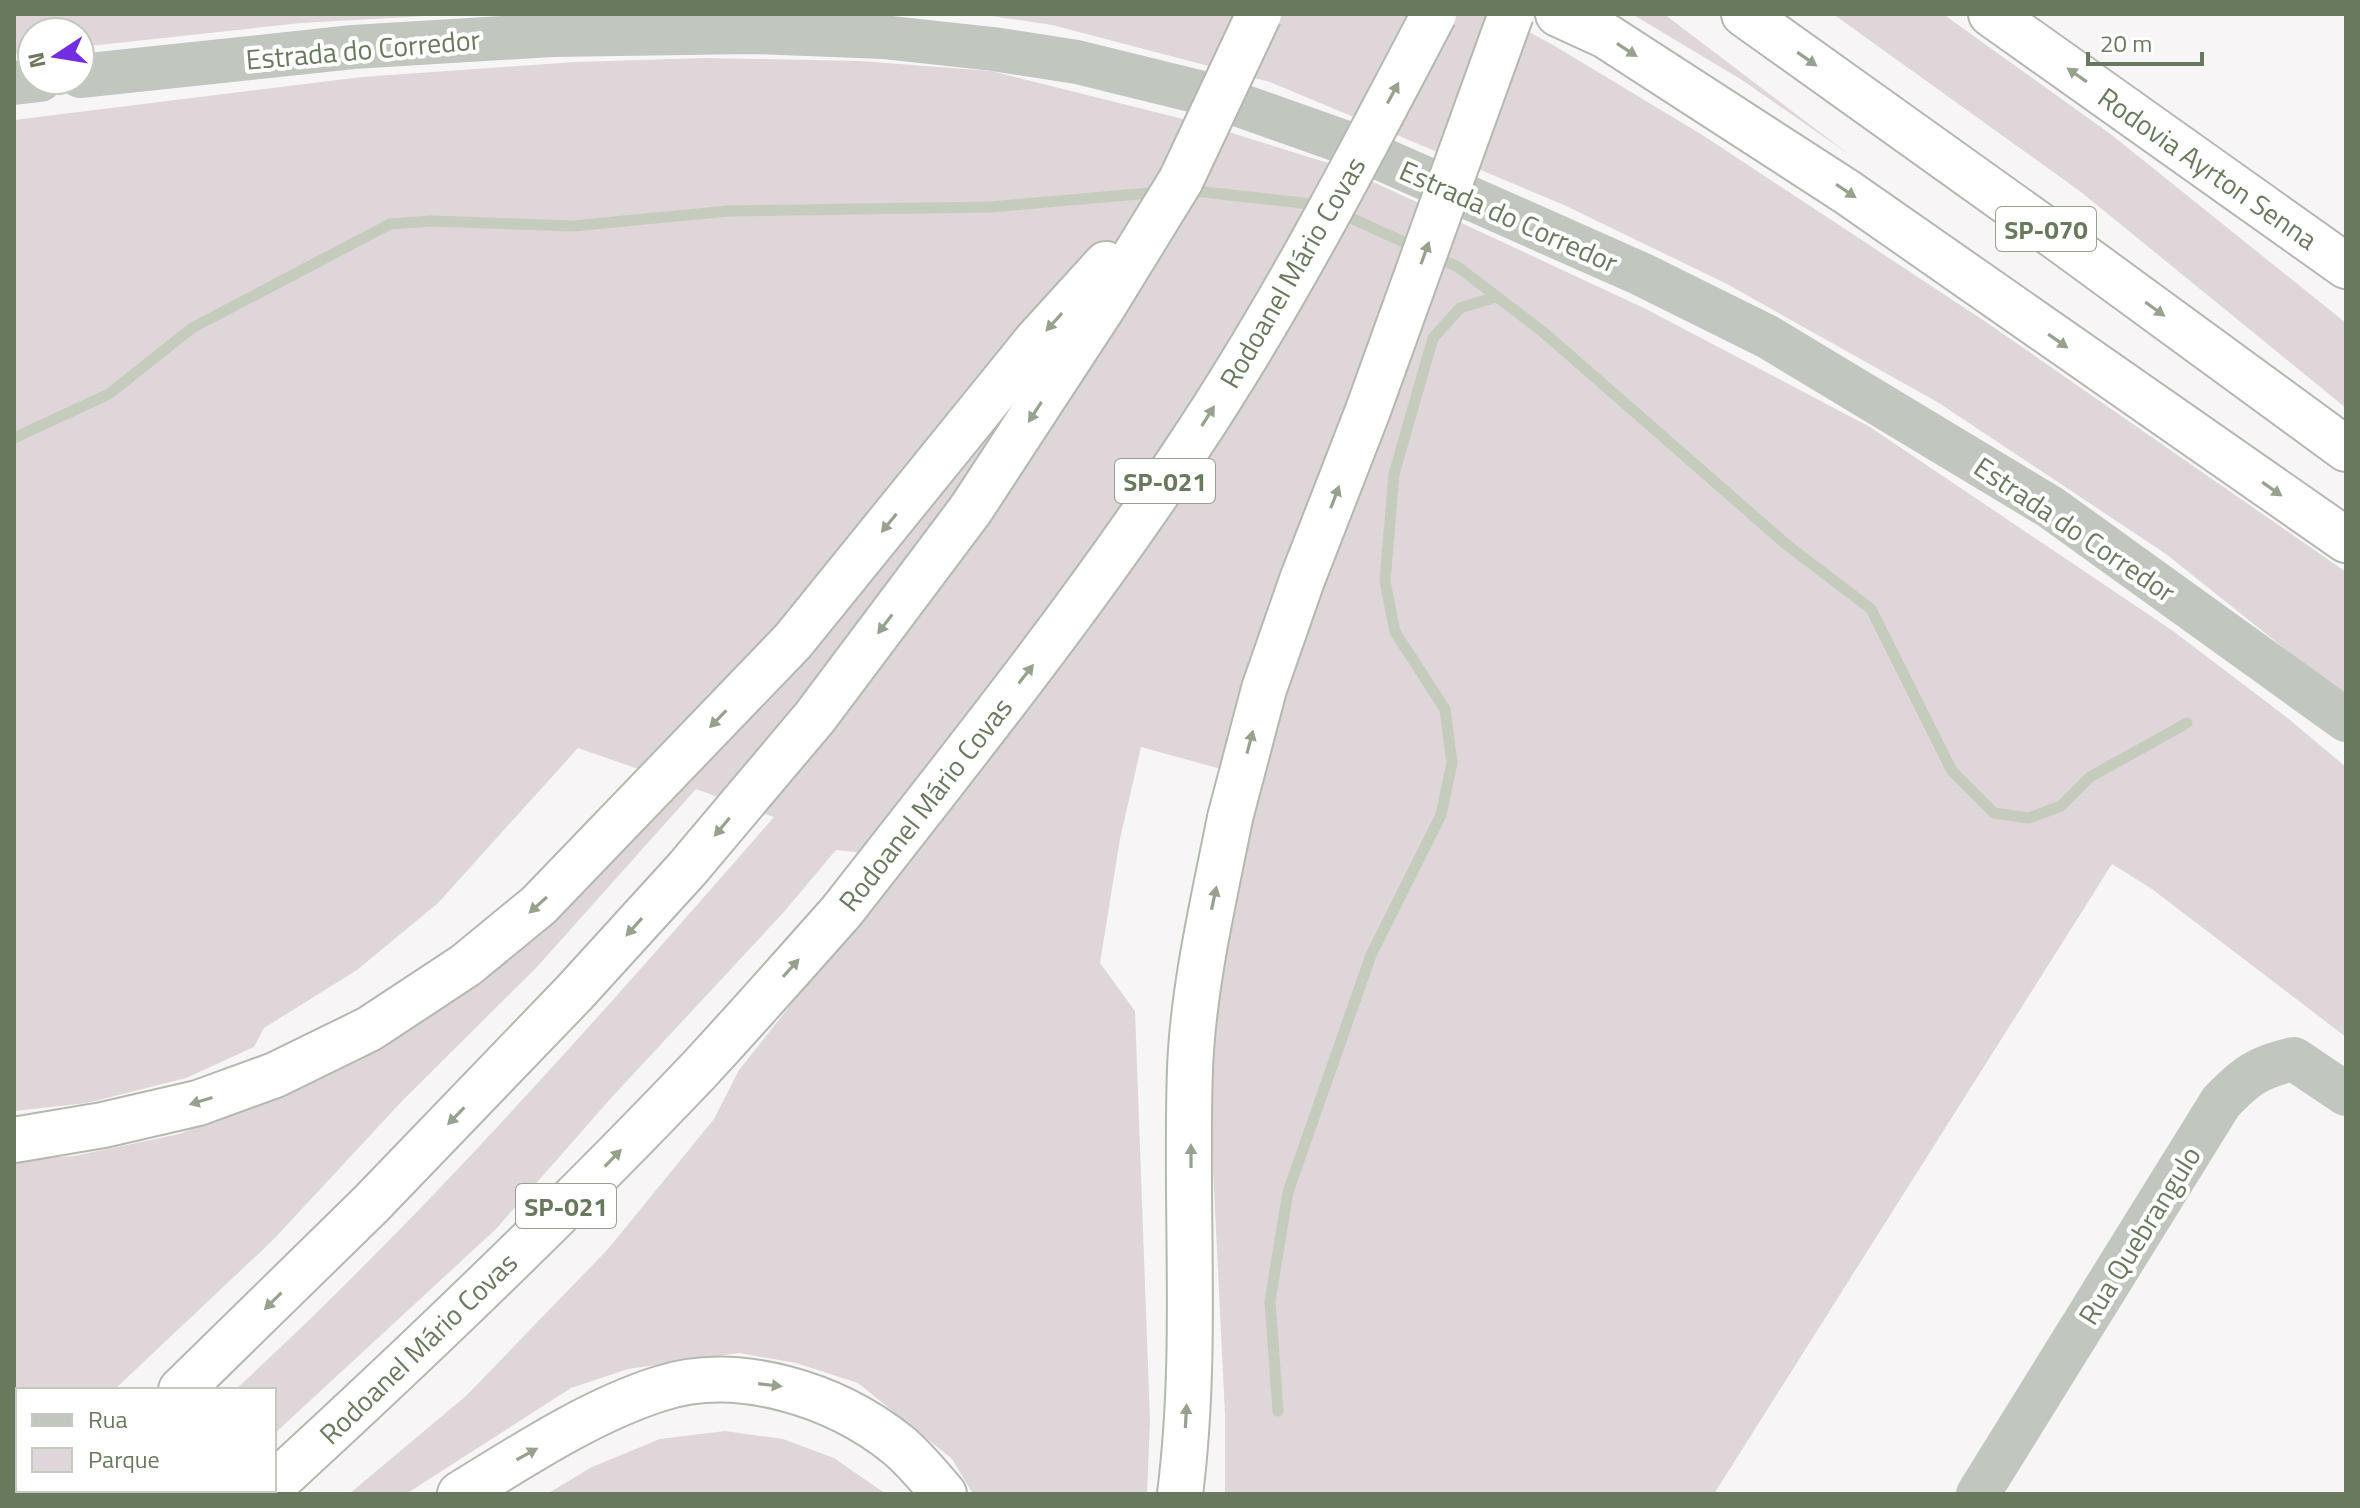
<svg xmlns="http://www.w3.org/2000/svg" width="2360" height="1508" font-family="'Titillium Web',sans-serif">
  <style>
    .green { fill: #ded6d8 }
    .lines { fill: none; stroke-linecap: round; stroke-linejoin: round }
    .stream { stroke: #c5cbbd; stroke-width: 11 }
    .highway-casing { stroke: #b3b8b0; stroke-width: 48 }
    .minor { stroke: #c1c7be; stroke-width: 44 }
    .highway { stroke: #fff; stroke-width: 44 }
    .highway-bridge-casing { stroke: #b3b8b0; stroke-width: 48; stroke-linecap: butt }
    .highway-bridge { stroke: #fff; stroke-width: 44 }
    .oneway { fill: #96a18e }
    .labels { text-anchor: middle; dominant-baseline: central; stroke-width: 8; stroke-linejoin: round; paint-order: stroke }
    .shield { fill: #fff; stroke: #96a18e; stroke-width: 2 }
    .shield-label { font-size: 26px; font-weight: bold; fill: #69795e }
    .street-label { font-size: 28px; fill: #69795e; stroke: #fff }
  </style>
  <rect width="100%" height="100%" fill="#f8f5f7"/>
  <g class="green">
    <path d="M14,14H461L301,23L80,47V32H32V52L14,54Z"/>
    <path d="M979,14H1496L1553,45L1704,136L1986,322L2346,572V698L2166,554L1939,403L1727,284L1564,205L1270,82L1052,25Z"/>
    <path d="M1632,14H1664L1850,155L1742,80Z"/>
    <path d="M1833,14H1943L2113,136L2346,323V408L2081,192Z"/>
    <path d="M706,58L860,61L991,71L1203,124L1341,167L1644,308L1870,427L2173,631L2285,716L2346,767V1037L2152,889L2112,864L1714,1494H1225V1415L1207,1045L1243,775L1141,747L1120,839L1100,963L1135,1011L1150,1421L1147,1494H973L952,1459L858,1383L796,1363L739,1353L628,1369L571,1388L406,1494H349L466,1396L608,1249L714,1119L739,1070L854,925L903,857L836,850L783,913L612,1097L496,1229L274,1434V1390H235C428,1212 602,1014 774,817L696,789L536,968L403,1100L274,1239L114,1390H18V1475L14,1479V1160L74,1156L179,1134L277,1096L684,785L578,748L438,903L357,970L264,1028L254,1047L186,1078L87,1103L14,1111V120L362,77L575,62Z"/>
    <path d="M725,1431L783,1439L834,1458L886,1494H547L592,1467L660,1439Z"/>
    <path d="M124,1490H210L206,1494H119Z"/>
  </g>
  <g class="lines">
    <g class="stream">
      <path d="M1186,190L1320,205"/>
      <path d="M1340,213L1419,249"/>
      <path d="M1434,256L1458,267L1542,331L1787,545L1871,609L1952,771L1994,813L2029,818L2061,806L2090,777L2187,723"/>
      <path d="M14,438L109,394L192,328L390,224L432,221L573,226L728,211L990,207L1161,192"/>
      <path d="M1278,1411L1270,1301L1288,1192L1371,955L1441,815L1452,763L1445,709L1395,632L1385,581L1394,474L1433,338L1460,308L1496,297"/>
    </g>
    <g class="highway-casing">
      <g id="highway">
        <path d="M1558,14L1606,36L1847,192L2346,540"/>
        <path d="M1744,14L2059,239L2346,449"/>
        <path d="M1991,14L2346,266"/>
        <path d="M14,1140L103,1125L198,1103L275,1075L369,1029L466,965L539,905L793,641L1036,341L1106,264"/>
        <path d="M181,1390L371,1204L575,992L687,869L815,717L971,509L1103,307L1181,180"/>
        <path d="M274,1484C420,1350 563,1213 699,1070C747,1018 794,965 841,912"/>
        <path d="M62,1494L67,1490"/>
        <path d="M460,1494C522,1456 590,1411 659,1389C738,1363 836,1395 898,1445C915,1459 930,1478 944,1494"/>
        <path d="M1180,1494C1198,1353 1185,1211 1190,1069C1193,987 1214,899 1230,818"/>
      </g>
    </g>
    <g class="minor">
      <path d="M80,76L353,47L552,35L753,32L883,37L993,49L1077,62L1211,95L1341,141L1641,274L1768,337L2050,507L2346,720"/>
      <path d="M14,83L40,80"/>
      <path d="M1978,1494L2221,1102C2246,1076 2258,1067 2294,1059L2346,1094"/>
    </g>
    <use href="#highway" class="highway"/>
    <g class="highway-bridge-casing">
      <g id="highway-bridge">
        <path d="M1181,180L1259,14"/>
        <path d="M1230,818L1264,689L1302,580L1367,413L1511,14"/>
        <path d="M841,912C960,760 1082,608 1189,446C1281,308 1357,161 1434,14"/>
      </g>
    </g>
    <use href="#highway-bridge" class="highway-bridge"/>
  </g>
  <defs><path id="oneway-solid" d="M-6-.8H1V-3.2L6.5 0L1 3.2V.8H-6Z" transform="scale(2)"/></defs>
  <g class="oneway">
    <use href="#oneway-solid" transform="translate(1627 50) rotate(33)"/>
    <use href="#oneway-solid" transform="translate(1807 59) rotate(35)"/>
    <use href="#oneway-solid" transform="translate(2077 75) rotate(-145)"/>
    <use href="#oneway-solid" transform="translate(1393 93) rotate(-62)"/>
    <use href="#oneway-solid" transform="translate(1846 191) rotate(34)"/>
    <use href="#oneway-solid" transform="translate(1425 253) rotate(-70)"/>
    <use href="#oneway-solid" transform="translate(2155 309) rotate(36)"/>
    <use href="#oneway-solid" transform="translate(1054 322) rotate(132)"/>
    <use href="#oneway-solid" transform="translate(2058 341) rotate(35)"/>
    <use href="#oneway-solid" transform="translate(1035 412) rotate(123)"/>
    <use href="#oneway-solid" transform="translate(1208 416) rotate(-58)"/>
    <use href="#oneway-solid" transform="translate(2272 489) rotate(35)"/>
    <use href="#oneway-solid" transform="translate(1335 497) rotate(-69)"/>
    <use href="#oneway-solid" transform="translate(889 523) rotate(129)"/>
    <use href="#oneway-solid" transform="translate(885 624) rotate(127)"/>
    <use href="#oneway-solid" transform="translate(1026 674) rotate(-52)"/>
    <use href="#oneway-solid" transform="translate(718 719) rotate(134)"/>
    <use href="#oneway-solid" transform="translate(1250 742) rotate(-75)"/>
    <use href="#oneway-solid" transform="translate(722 827) rotate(130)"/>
    <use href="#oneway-solid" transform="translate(1214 898) rotate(-78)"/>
    <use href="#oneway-solid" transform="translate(538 905) rotate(138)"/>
    <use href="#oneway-solid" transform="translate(634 927) rotate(132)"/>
    <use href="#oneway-solid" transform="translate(791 968) rotate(-48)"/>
    <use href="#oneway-solid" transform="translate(201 1101) rotate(163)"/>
    <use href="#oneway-solid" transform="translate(456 1116) rotate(134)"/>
    <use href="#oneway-solid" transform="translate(1191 1156) rotate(-90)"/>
    <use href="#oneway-solid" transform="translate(613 1158) rotate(-46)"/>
    <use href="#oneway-solid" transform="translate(273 1301) rotate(135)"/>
    <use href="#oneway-solid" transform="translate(770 1385) rotate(7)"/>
    <use href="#oneway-solid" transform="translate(1186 1416) rotate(-87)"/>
    <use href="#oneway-solid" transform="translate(527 1454) rotate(-29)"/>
  </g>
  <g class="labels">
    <g class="shield">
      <rect x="1996" y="207" width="100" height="44" rx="6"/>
      <rect x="1115" y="459" width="100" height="44" rx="6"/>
      <rect x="516" y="1184" width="100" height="44" rx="6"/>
    </g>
    <g class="shield-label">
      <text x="2046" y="229">SP-070</text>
      <text x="1165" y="481">SP-021</text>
      <text x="566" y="1206">SP-021</text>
    </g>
    <g class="street-label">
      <text transform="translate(363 49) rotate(-5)">Estrada do Corredor</text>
      <text transform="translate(2208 168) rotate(35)">Rodovia Ayrton Senna</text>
      <text transform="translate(1509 216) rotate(24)">Estrada do Corredor</text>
      <text transform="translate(1292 272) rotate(-60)">Rodoanel Mário Covas</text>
      <text transform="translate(2075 529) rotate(34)">Estrada do Corredor</text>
      <text transform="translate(925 804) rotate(-52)">Rodoanel Mário Covas</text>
      <text transform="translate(2139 1235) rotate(-58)">Rua Quebrangulo</text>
      <text transform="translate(418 1348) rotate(-44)">Rodoanel Mário Covas</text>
    </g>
  </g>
  <rect width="2360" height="1508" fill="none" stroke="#69795e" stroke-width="32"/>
  <rect x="16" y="1388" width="260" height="104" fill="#ffffff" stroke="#c3c9bf" stroke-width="2"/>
  <rect x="32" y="1414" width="40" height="12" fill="#c1c7be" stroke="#c3c9bf" stroke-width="2"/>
  <text x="88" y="1428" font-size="24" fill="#69795e">Rua</text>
  <rect x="32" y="1448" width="40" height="24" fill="#ded6d8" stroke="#c3c9bf" stroke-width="2"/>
  <text x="88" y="1468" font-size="24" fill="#69795e">Parque</text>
  <g transform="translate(56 56) rotate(258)"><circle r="38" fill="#ffffff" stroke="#c3c9bf" stroke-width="2"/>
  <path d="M0-6L14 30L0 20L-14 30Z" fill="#732ce1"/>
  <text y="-12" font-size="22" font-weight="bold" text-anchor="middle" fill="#69795e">N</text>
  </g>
  <path d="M2088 52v12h114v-12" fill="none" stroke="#69795e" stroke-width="4"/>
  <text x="2100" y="52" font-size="24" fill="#69795e" stroke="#ffffff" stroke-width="6" paint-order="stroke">20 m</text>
</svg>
